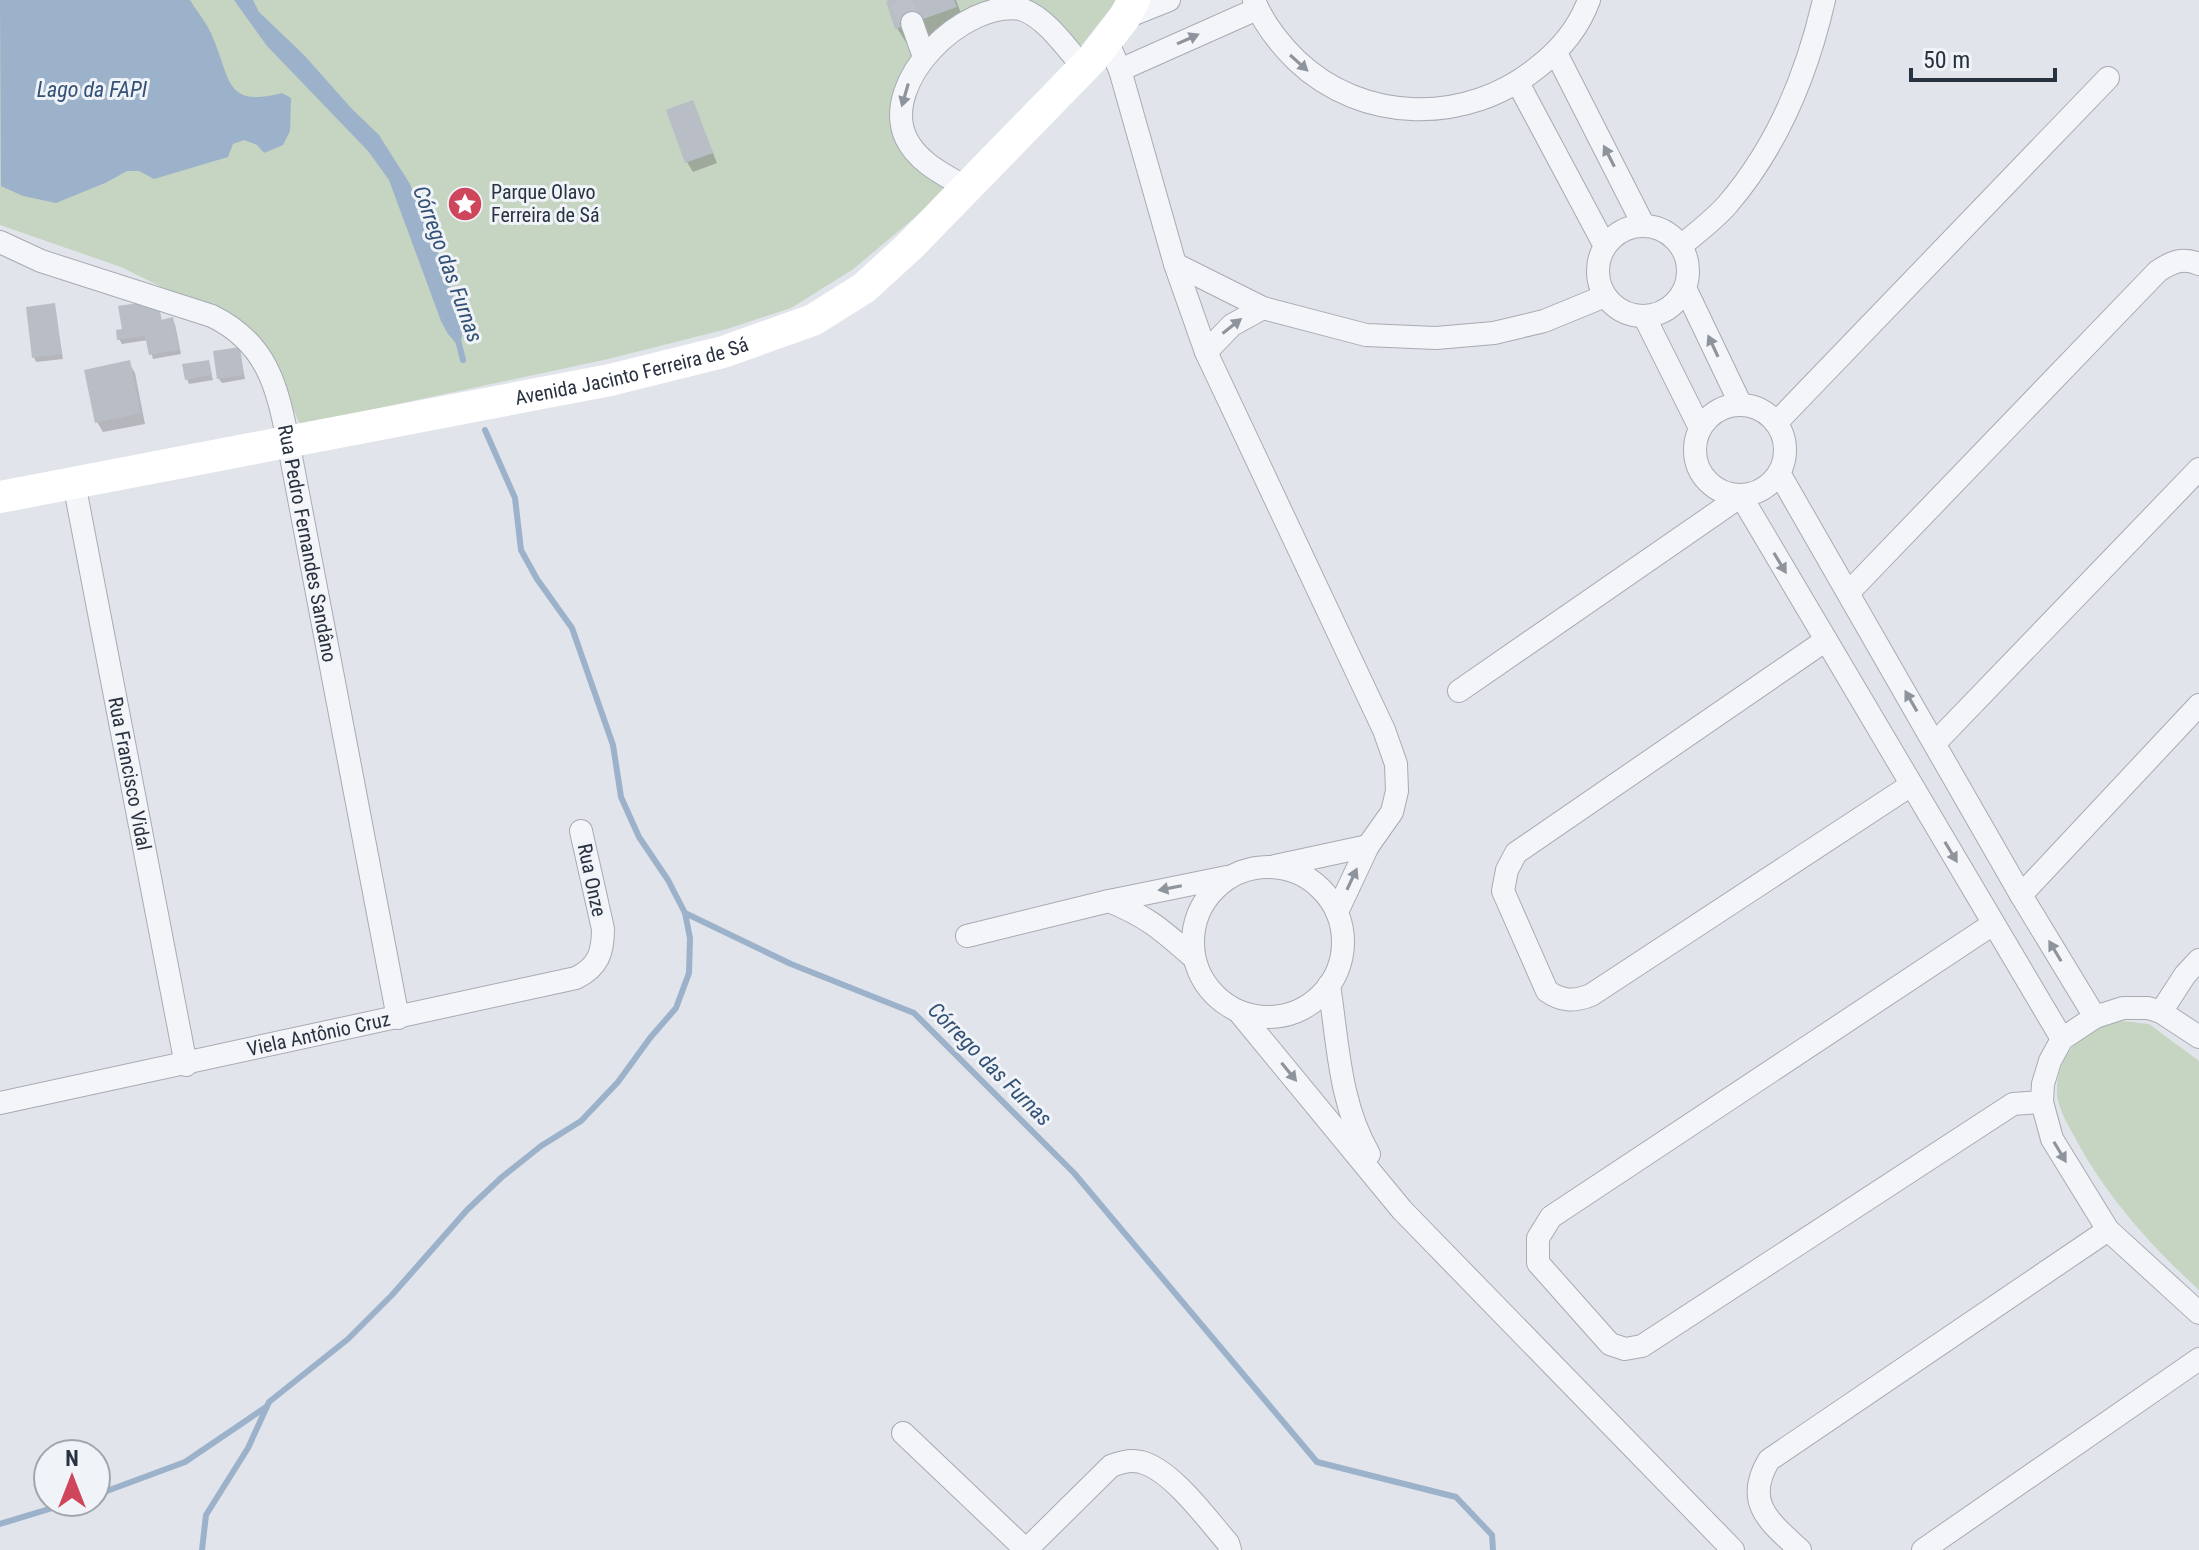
<svg xmlns="http://www.w3.org/2000/svg" width="2199" height="1550" font-family="'Roboto Condensed',sans-serif">
  <style>
    .green { fill: #c6d4c2 }
    .water { fill: #9cb2ca }
    .shadow { fill: #0003 }
    .lines { fill: none; stroke-linecap: round; stroke-linejoin: round }
    .stream { stroke: #9cb2ca; stroke-width: 6 }
    .building { fill: #b8bdc6 }
    .street-tunnel { stroke: #bcc0c8; stroke-width: 22; stroke-dasharray: 22 11; stroke-linecap: butt }
    .street-casing { stroke: #a6abb4; stroke-width: 24 }
    .street { stroke: #f4f5f8; stroke-width: 22 }
    .secondary { stroke: #fff; stroke-width: 32 }
    .oneway { fill: #8e949c }
    .labels { text-anchor: middle; dominant-baseline: central; stroke-width: 6; stroke-linejoin: round; paint-order: stroke }
    .poi-label { font-size: 20px; fill: #293241; stroke: #f0f3f7; text-anchor: start }
    .street-label { font-size: 20px; fill: #293241; stroke: #f0f3f7 }
    .water-label { font-size: 22px; font-style: italic; fill: #335176; stroke: #f0f3f7 }
  </style>
  <rect width="100%" height="100%" fill="#e1e4ea"/>
  <g class="green">
    <path d="M0,0H1117L1077,51L1028,9L939,31L900,128L955,184L852,270L791,308L727,329L608,359L300,425L271,355L184,298L121,267L0,225Z"/>
    <path d="M2123,1021L2149,1024L2199,1061V1290C2149,1244 2105,1195 2073,1134C2066,1121 2059,1109 2057,1095C2056,1078 2061,1062 2071,1049C2083,1032 2103,1023 2123,1021Z"/>
  </g>
  <g class="water">
    <path d="M0,0H190C197,12 208,24 213,38C231,80 225,108 282,93L291,98L290,131L283,145L264,153L257,145L244,140L233,144L228,157L154,179L139,171H127L105,183L56,203L23,196L1,186Z"/>
    <path d="M234,0H253L259,12L304,55L352,109L379,135L410,184L445,270L460,317L463,328L460,348L448,334L441,321L389,180L368,151L267,46Z"/>
  </g>
  <g class="shadow">
    <path d="M896,0H956L965,24L907,44L897,28Z"/>
    <path d="M693,103L717,163L693,172L687,162Z"/>
    <path d="M54,305L63,359L36,362L34,357Z"/>
    <path d="M159,307L162,322L172,320L175,324L181,354L153,359L148,340L122,344L119,339Z"/>
    <path d="M239,349L245,379L222,383L219,379Z"/>
    <path d="M208,362L213,380L189,384L187,379Z"/>
    <path d="M129,363L135,373L145,424L103,432L97,422Z"/>
  </g>
  <g class="lines">
    <g class="stream">
      <path d="M458,340L463,360"/>
      <path d="M685,913L791,964L914,1013L1074,1173L1317,1462L1456,1497L1492,1535L1493,1550"/>
      <path d="M96,1495L185,1462L266,1407"/>
      <path d="M0,1524L72,1502"/>
      <path d="M202,1550L206,1515L248,1448L269,1402L348,1339L392,1295L467,1210L502,1177L541,1146L581,1121L618,1082L650,1038L676,1008L689,973L690,938L685,913L668,880L639,837L621,797L613,745L572,628L537,579L521,550L515,498L485,430"/>
    </g>
  </g>
  <g class="building">
    <path d="M890,0H954L957,7L895,29L886,1Z"/>
    <path d="M693,100L713,153L685,163L666,110Z"/>
    <path d="M158,300L161,320L173,317L179,350L149,355L145,336L117,340L116,330L122,329L118,306Z"/>
    <path d="M55,303L62,354L32,358L26,307Z"/>
    <path d="M240,347L244,375L217,379L213,351Z"/>
    <path d="M130,360L141,413L95,423L84,370Z"/>
    <path d="M209,360L212,375L185,380L182,364Z"/>
  </g>
  <g class="lines">
    <path class="street-tunnel" d="M899,0L912,23"/>
    <g class="street-casing">
      <g id="street">
        <path d="M1254,0C1263,23 1279,43 1296,60C1363,124 1467,125 1538,67C1560,50 1579,27 1589,0"/>
        <path d="M1124,18L1169,0"/>
        <path d="M912,23L923,54"/>
        <path d="M1107,41L1120,70L1175,264L1206,352L1384,730L1396,764L1397,791L1392,812L1368,846L1337,912"/>
        <path d="M1556,53L1644,226"/>
        <path d="M1120,70L1257,9"/>
        <path d="M1518,83L1605,246"/>
        <path d="M967,188C945,175 918,163 906,138C880,82 963,0 1021,9C1047,18 1066,48 1084,68"/>
        <circle cx="1643" cy="271" r="45"/>
        <path id="s1" d="M0,242L41,261L212,316C267,343 277,386 288,441L398,1018"/>
        <path d="M1681,246C1696,233 1714,220 1727,205C1777,147 1807,74 1824,0"/>
        <path d="M1175,264L1263,308L1366,335L1436,338L1494,333L1544,321L1605,296"/>
        <path d="M1685,288L1741,405"/>
        <path d="M1644,316L1700,428"/>
        <path d="M1206,352L1232,325L1263,308"/>
        <circle cx="1740" cy="450" r="45"/>
        <path d="M1776,423L2108,78"/>
        <path d="M1779,473L2021,895L2095,1017"/>
        <path id="s2" d="M74,483L186,1065"/>
        <path d="M1849,592L2158,271C2172,262 2182,257 2199,264"/>
        <path d="M1826,640L1516,853L1507,870L1503,891L1547,991C1561,1001 1574,1002 1591,995L1911,785"/>
        <path d="M1459,691L1741,496L2062,1039"/>
        <path d="M1935,743L2199,469"/>
        <path d="M1275,866L1368,846"/>
        <circle cx="1268" cy="942" r="75"/>
        <path d="M2021,895L2199,705"/>
        <path d="M1109,901C1148,917 1162,930 1194,958"/>
        <path d="M1993,924L1551,1217L1538,1238V1263L1610,1344L1625,1349L1642,1346L2013,1104L2042,1102"/>
        <path d="M967,936L1109,901L1227,877"/>
        <path d="M1329,985C1338,1042 1339,1103 1369,1154"/>
        <path d="M1239,1012L1402,1210L1733,1550"/>
        <path d="M2161,1012L2185,975L2199,960"/>
        <path d="M2199,1037L2161,1012L2148,1008H2123L2095,1017L2062,1039L2050,1061L2043,1084L2042,1102L2052,1139L2108,1230L2199,1313"/>
        <path id="s3" d="M0,1103L576,978C598,967 603,953 603,929L581,831"/>
        <path d="M903,1433L1026,1550L1111,1466C1121,1462 1131,1459 1141,1462C1172,1470 1207,1519 1228,1543L1230,1550"/>
        <path d="M1800,1550C1770,1522 1743,1503 1769,1460L2108,1230"/>
        <path d="M1923,1550L2199,1359"/>
      </g>
    </g>
    <use href="#street" class="street"/>
    <path class="secondary" id="s4" d="M0,497L610,380L723,352L813,320L864,288L910,246L1093,58L1124,18L1134,0"/>
  </g>
  <defs><path id="oneway-solid" d="M-6-.8H1V-3.2L6.5 0L1 3.2V.8H-6Z" transform="scale(2)"/></defs>
  <g class="oneway">
    <use href="#oneway-solid" transform="translate(1188 39) rotate(-24)"/>
    <use href="#oneway-solid" transform="translate(1299 63) rotate(42)"/>
    <use href="#oneway-solid" transform="translate(905 95) rotate(106)"/>
    <use href="#oneway-solid" transform="translate(1609 156) rotate(-117)"/>
    <use href="#oneway-solid" transform="translate(1232 326) rotate(-38)"/>
    <use href="#oneway-solid" transform="translate(1713 346) rotate(-115)"/>
    <use href="#oneway-solid" transform="translate(1780 563) rotate(59)"/>
    <use href="#oneway-solid" transform="translate(1911 701) rotate(-120)"/>
    <use href="#oneway-solid" transform="translate(1951 852) rotate(59)"/>
    <use href="#oneway-solid" transform="translate(1352 879) rotate(-65)"/>
    <use href="#oneway-solid" transform="translate(1170 888) rotate(169)"/>
    <use href="#oneway-solid" transform="translate(2055 951) rotate(-121)"/>
    <use href="#oneway-solid" transform="translate(1289 1072) rotate(51)"/>
    <use href="#oneway-solid" transform="translate(2060 1152) rotate(59)"/>
  </g>
  <defs>
    <g id="sight-disc" transform="scale(1.8)"><circle r="9.5" fill="#cf455b" stroke="#f0f3f7"/><path d="M0-6L1.8-2.2L6-1.7L2.9 1.2L3.7 5.4L0 3.3L-3.7 5.4L-2.9 1.2L-6-1.7L-1.8-2.2Z" fill="#fff"/></g>
  </defs>
  <g fill-rule="evenodd">
    <use href="#sight-disc" x="465" y="204"/>
  </g>
  <g class="labels">
    <g class="poi-label">
      <text x="491" y="192">Parque Olavo<tspan x="491" dy="23">Ferreira de Sá</tspan></text>
    </g>
    <g class="street-label">
      <text stroke="none"><textPath href="#s4" startOffset="644">Avenida Jacinto Ferreira de Sá</textPath></text>
      <text stroke="none"><textPath href="#s1" startOffset="482">Rua Pedro Fernandes Sandâno</textPath></text>
      <text stroke="none"><textPath href="#s2" startOffset="296">Rua Francisco Vidal</textPath></text>
      <text transform="translate(592 880) rotate(78)">Rua Onze</text>
      <text stroke="none"><textPath href="#s3" startOffset="326">Viela Antônio Cruz</textPath></text>
    </g>
    <g class="water-label">
      <text x="92" y="89">Lago da FAPI</text>
      <text transform="translate(448 264) rotate(70)">Córrego das Furnas</text>
      <text transform="translate(990 1064) rotate(45)">Córrego das Furnas</text>
    </g>
  </g>
  <g transform="translate(72 1478)"><circle r="38" fill="#f0f3f7" stroke="#a0a6ae" stroke-width="2"/>
  <path d="M0-6L14 30L0 20L-14 30Z" fill="#cf455b"/>
  <text y="-12" font-size="22" font-weight="bold" text-anchor="middle" fill="#293241">N</text>
  </g>
  <path d="M1911 68v12h144v-12" fill="none" stroke="#293241" stroke-width="4"/>
  <text x="1923" y="68" font-size="24" fill="#293241" stroke="#f0f3f7" stroke-width="6" paint-order="stroke">50 m</text>
</svg>
